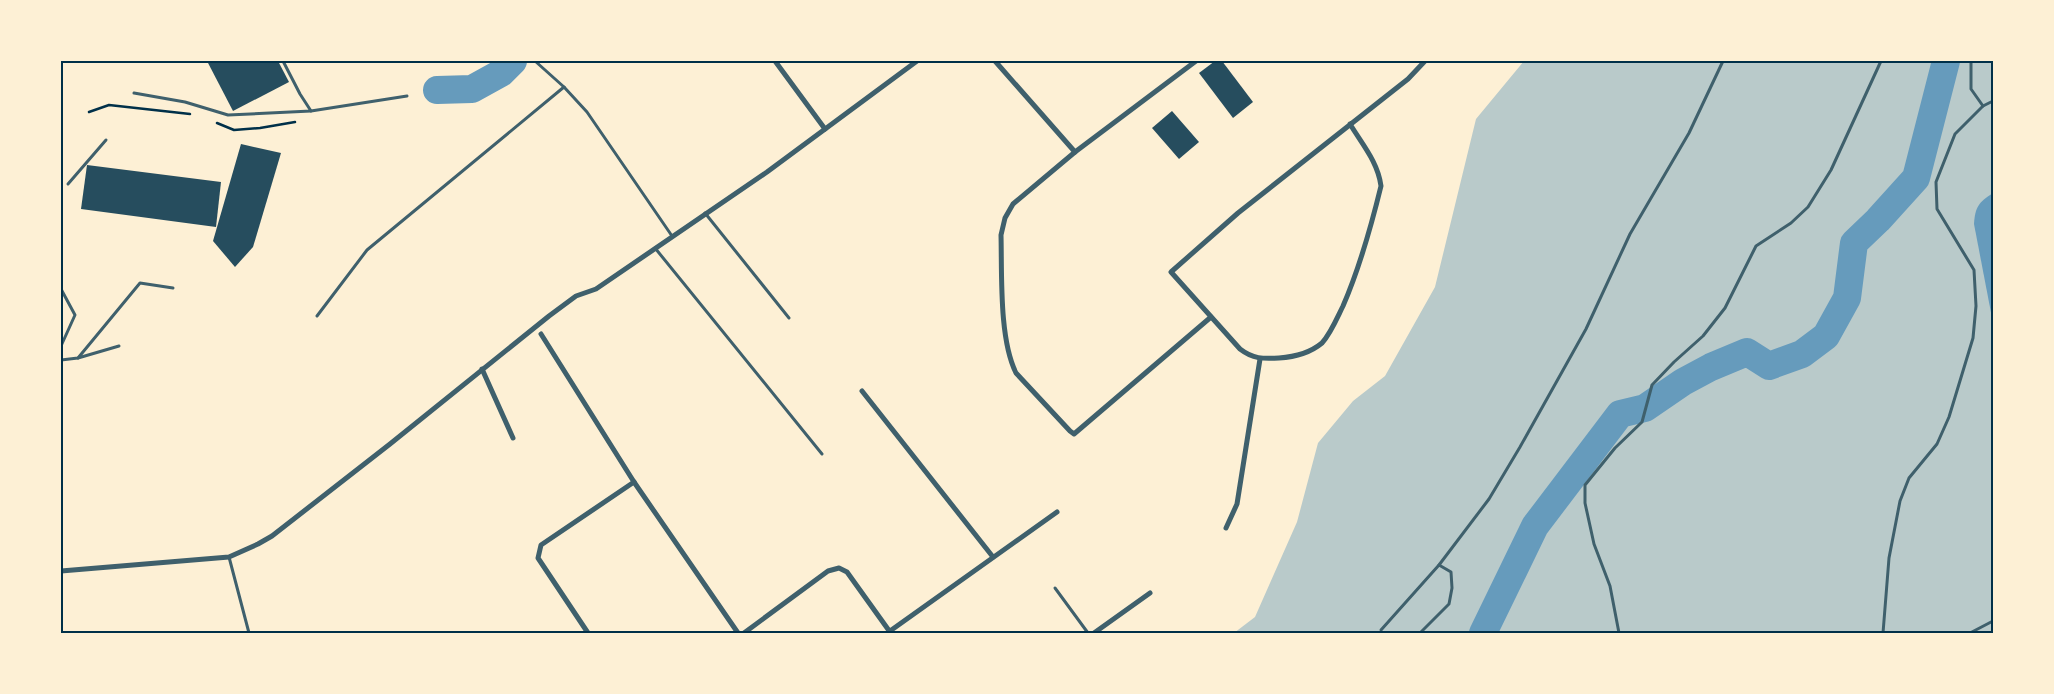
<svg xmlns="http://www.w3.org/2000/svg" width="2054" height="694" font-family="'Source Sans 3',sans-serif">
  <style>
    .green { fill: #b9caca }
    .water { fill: #669bbc }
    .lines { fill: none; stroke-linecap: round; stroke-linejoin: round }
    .river { stroke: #669bbc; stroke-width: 28 }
    .building { fill: #264d5e }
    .path { stroke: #003049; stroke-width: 2.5 }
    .service { stroke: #3f606c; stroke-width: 3 }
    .minor { stroke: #3f606c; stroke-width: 5 }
    .neatline { fill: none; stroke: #003049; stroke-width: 2 }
  </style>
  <rect width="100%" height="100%" fill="#fdf0d5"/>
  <path class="green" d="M1524,61H1993V633H1234L1255,617L1297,522L1318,443L1353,401L1385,376L1435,287L1476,119Z"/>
  <path class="water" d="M1993,193V323L1974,224C1975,207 1979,202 1993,193Z"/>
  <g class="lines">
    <g class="river">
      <path d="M437,90L472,89L501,73L513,61"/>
      <path d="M1483,633L1535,526L1620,414L1645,408L1683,382L1711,367L1747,352L1769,366L1802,354L1826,336L1847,298L1854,243L1878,220L1916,178L1946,61"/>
    </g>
  </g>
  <g class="building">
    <path d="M207,61H278L289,82L233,111Z"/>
    <path d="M1215,61H1222L1253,102L1233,118L1199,73Z"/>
    <path d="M1172,111L1199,142L1179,159L1152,128Z"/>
    <path d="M241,144L281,153L253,247L235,267L213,241Z"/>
    <path d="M87,165L221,182L216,227L81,209Z"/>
  </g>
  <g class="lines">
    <g class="path">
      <path d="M89,112L109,105L190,114"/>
      <path d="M217,123L234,130L260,128L295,122"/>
    </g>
    <g class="service">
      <path d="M535,61L564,87L587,112L672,236"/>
      <path d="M1971,61V89L1983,106"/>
      <path d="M134,93L185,102L228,115L311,111L300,94L283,61"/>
      <path d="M311,111L407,96"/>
      <path d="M68,184L106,140"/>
      <path d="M705,213L789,318"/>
      <path d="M655,248L822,454"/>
      <path d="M61,289L75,315L61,346"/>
      <path d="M317,316L367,250L564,87"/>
      <path d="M78,358L140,283L173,288"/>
      <path d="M61,360L78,358L119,346"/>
      <path d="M229,557L249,633"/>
      <path d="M1055,588L1088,633"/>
      <path d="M1381,630L1439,565"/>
      <path d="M1420,633L1449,604L1452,588L1451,572L1439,565L1489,499L1520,447L1586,329L1630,234L1689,133L1723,61"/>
      <path d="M1619,633L1610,586L1594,544L1585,503V485L1615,448L1642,422L1652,385L1674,362L1703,336L1725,308L1756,246L1791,223L1808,207L1831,170L1881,61"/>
      <path d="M1883,633L1889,558L1900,501L1909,478L1937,444L1949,417L1973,338L1976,306L1974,270L1937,209L1936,182L1955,134L1983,106L1993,101"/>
      <path d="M1970,633L1993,621"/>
    </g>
    <g class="minor">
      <path d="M775,61L825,129"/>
      <path d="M995,61L1075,152"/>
      <path d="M1196,61L1075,152L1013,204L1005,218L1001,235C1002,274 999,339 1016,373L1070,431L1074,434L1211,317"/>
      <path d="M1350,124C1362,144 1378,162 1381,186C1371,227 1360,267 1343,306C1337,318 1331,333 1322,343C1310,353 1294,357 1279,358C1263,359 1253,359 1240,349L1171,272L1238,213L1408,79L1425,61"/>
      <path d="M541,334L634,482L738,633"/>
      <path d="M482,369L513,438"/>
      <path d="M862,391L993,557"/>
      <path d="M1226,528L1237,504L1260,359"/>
      <path d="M61,571L229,557L258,544L272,536L390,444L549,316L576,296L596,289L767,172L917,61"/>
      <path d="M890,631L1057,512"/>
      <path d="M588,633L538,558L541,545L634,482"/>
      <path d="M744,633L828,571L839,568L847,572L890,632"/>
      <path d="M1094,633L1150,593"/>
    </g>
  </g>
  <rect width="2054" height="694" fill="none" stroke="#fdf0d5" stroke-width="125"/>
  <rect x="62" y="62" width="1930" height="570" class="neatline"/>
</svg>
